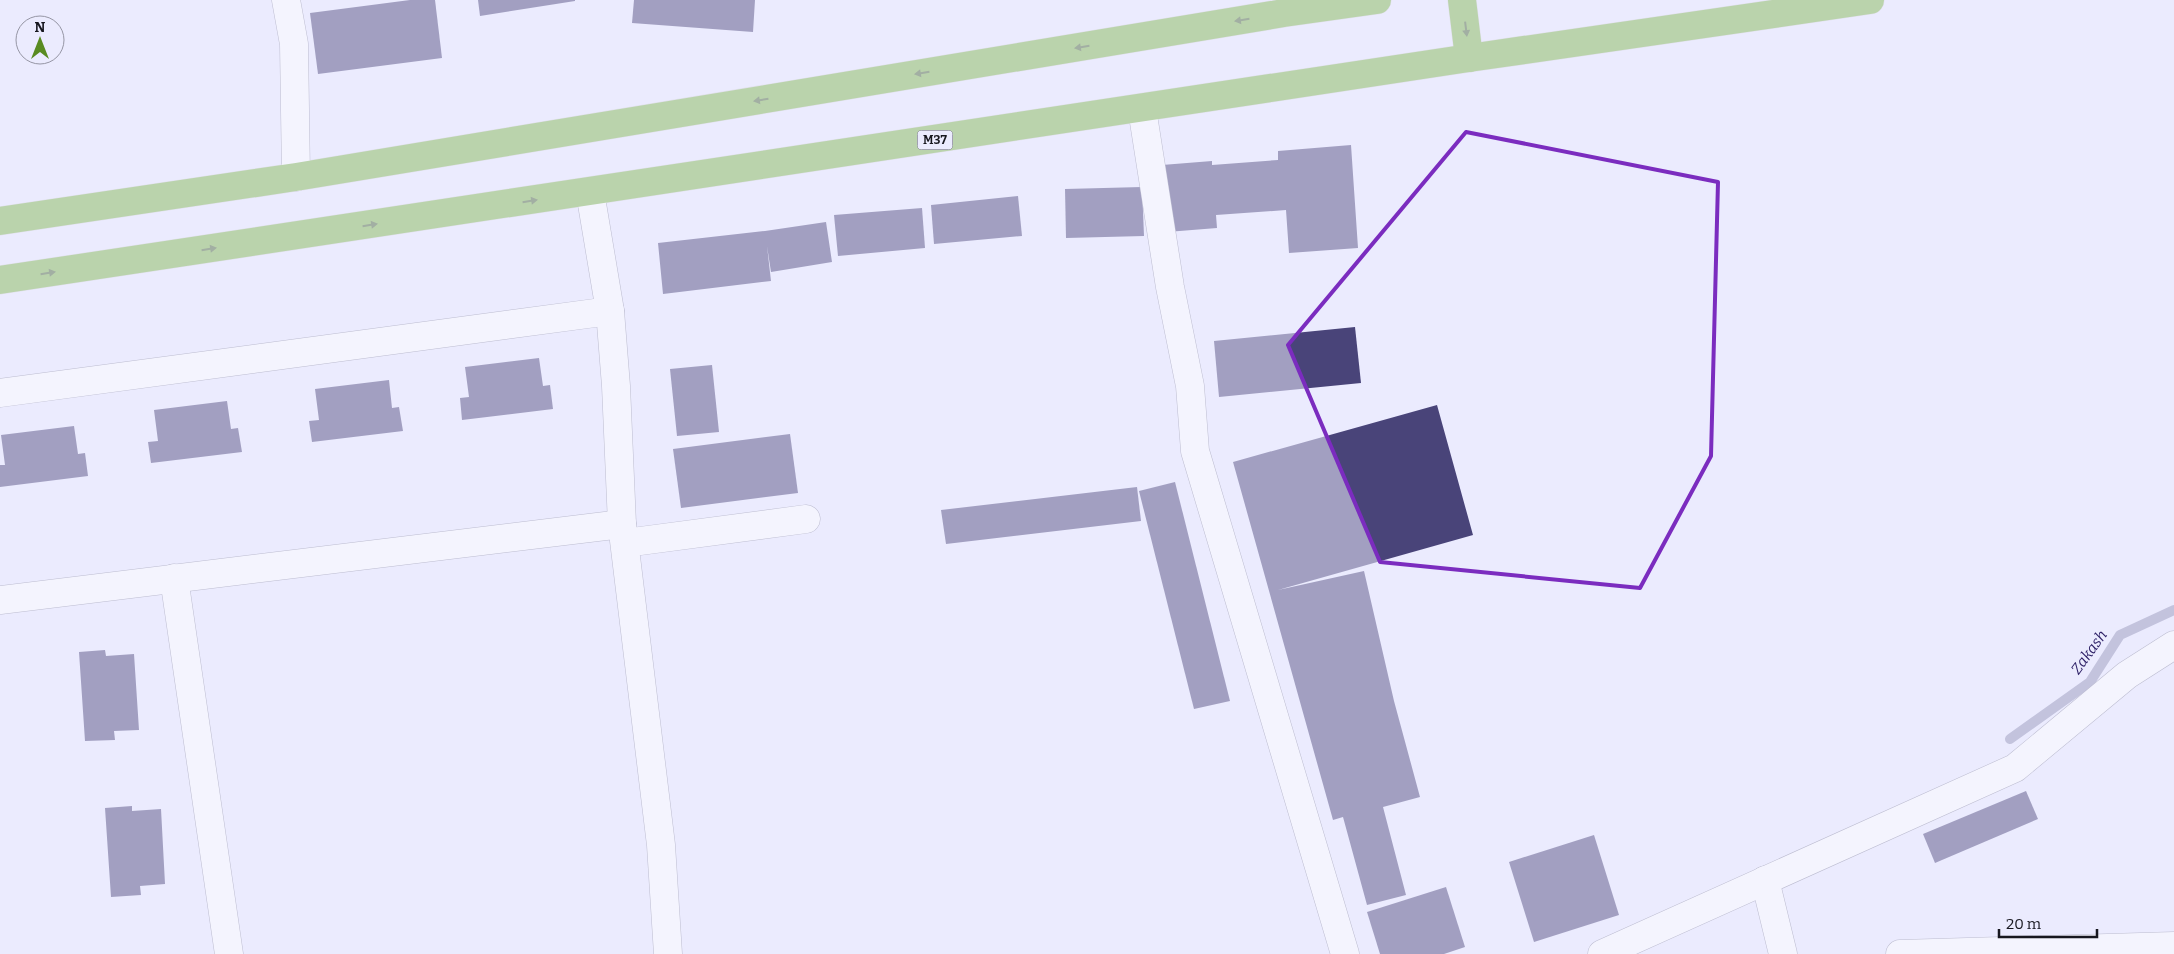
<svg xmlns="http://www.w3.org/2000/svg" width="2174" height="954" font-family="Bitter,serif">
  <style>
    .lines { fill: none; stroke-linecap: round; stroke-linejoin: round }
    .stream { stroke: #9292b7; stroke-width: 10 }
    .building { fill: #494479 }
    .minor-casing { stroke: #85859b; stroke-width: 29 }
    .highway-casing { stroke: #d5d5d7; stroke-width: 29 }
    .minor { stroke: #fff; stroke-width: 28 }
    .highway { stroke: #7fb64b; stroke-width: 28 }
    .oneway { fill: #4b6635 }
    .marked { fill: none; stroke: #7b2cbf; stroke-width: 4; stroke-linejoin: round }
    .labels { text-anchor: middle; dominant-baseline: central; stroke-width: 5; stroke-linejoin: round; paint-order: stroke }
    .shield { fill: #ebebfe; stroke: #575762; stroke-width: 1 }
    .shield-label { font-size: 12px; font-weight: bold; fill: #17171f }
    .water-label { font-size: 15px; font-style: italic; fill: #2f2268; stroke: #ebebfe }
  </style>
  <rect width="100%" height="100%" fill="#ebebfe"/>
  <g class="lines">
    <path class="stream" d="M2010,739L2090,682L2120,635L2174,610"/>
  </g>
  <g class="building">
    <path d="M410,0H435L442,58L318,74L310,13Z"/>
    <path d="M478,0H575V1L480,16Z"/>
    <path d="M634,0H755L753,32L632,23Z"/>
    <path d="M1351,145L1358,248L1289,253L1286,210L1216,215L1217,228L1167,232L1162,165L1212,161V165L1278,160V151Z"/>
    <path d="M1142,187L1144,236L1066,238L1065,189Z"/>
    <path d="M1018,196L1022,236L934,244L931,205Z"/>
    <path d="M922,208L925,248L838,256L834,215Z"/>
    <path d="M826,222L832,262L771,272L767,246L771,281L663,294L658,243L765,231Z"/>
    <path d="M1355,327L1361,383L1219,397L1214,341Z"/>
    <path d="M539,358L543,386L550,385L553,409L462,420L460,398L469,397L465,367Z"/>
    <path d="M712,365L719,432L677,436L670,369Z"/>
    <path d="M389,380L392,408L399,407L403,431L312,442L309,421L319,420L315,389Z"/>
    <path d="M227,401L231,429L238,428L242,452L151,463L148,442L158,441L154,410Z"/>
    <path d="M1437,405L1473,535L1278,590L1364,571L1394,701L1420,797L1383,807L1406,895L1367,905L1343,817L1333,820L1233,462Z"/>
    <path d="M74,426L78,454L85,453L88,476L0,487V465H5L1,435Z"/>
    <path d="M790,434L798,493L681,508L673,449Z"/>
    <path d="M1175,482L1230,701L1194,709L1139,491Z"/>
    <path d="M1137,487L1141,521L946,544L941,510Z"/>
    <path d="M105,650L106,656L134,654L139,730L114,731L115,740L85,741L79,652Z"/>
    <path d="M2026,791L2038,819L1935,863L1923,834Z"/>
    <path d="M132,806V811L161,809L165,884L140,886L141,895L111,897L105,808Z"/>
    <path d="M1594,835L1619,915L1534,942L1509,862Z"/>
    <path d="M1446,887L1465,947L1444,954H1380L1367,912Z"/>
  </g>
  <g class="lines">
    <g class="minor-casing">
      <g id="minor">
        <path d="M286,0L294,44L296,177"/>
        <path d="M1142,109L1170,287L1190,386L1195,451L1345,954"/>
        <path d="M590,192L610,311L616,386L622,524L661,845L668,954"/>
        <path d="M0,393L610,311"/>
        <path d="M625,543L806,519"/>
        <path d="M174,578L229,954"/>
        <path d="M0,600L622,524"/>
        <path d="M1765,880L1783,954"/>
        <path d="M1602,954L2015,768L2127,675L2174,645"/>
        <path d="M1900,954L2174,946"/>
      </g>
    </g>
    <g class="highway-casing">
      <g id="highway">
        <path d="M1462,0L1469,58"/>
        <path d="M0,221L296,177L1284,13L1377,0"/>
        <path d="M0,280L1469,58L1870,0"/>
      </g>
    </g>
    <use href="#minor" class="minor"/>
    <use href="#highway" class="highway"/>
  </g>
  <defs><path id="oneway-solid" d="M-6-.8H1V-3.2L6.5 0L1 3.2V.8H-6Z" transform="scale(1.25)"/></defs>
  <g class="oneway">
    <use href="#oneway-solid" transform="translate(1242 20) rotate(171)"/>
    <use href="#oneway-solid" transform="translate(1466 29) rotate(83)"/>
    <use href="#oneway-solid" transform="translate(1082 47) rotate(171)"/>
    <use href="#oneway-solid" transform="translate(922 73) rotate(171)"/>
    <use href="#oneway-solid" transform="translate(761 100) rotate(171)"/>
    <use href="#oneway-solid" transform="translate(530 201) rotate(-9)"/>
    <use href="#oneway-solid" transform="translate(370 225) rotate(-9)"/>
    <use href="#oneway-solid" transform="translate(209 249) rotate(-9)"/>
    <use href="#oneway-solid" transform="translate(48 273) rotate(-9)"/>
  </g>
  <path d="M0 0H2174V954H0ZM1466,132L1718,182L1711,456L1640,588L1380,562L1288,345Z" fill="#ebebfe" fill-opacity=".55" fill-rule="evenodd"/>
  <path class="marked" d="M1466,132L1718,182L1711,456L1640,588L1380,562L1288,345Z"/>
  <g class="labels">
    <rect class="shield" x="917.5" y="130.5" width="35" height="19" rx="4"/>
    <g class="shield-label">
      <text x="935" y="140">M37</text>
    </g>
    <g class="water-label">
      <text transform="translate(2089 652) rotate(-54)">Zakash</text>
    </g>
  </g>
  <g transform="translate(40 40)"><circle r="24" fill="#ebebfe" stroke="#9696a5"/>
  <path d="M0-4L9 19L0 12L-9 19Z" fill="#598b21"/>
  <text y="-8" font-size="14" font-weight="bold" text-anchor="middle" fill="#17171f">N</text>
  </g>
  <path d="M1999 929v8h98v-8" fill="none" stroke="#17171f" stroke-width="2.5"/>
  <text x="2006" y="929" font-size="15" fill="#17171f" stroke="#ebebfe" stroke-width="4" paint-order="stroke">20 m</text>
</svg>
